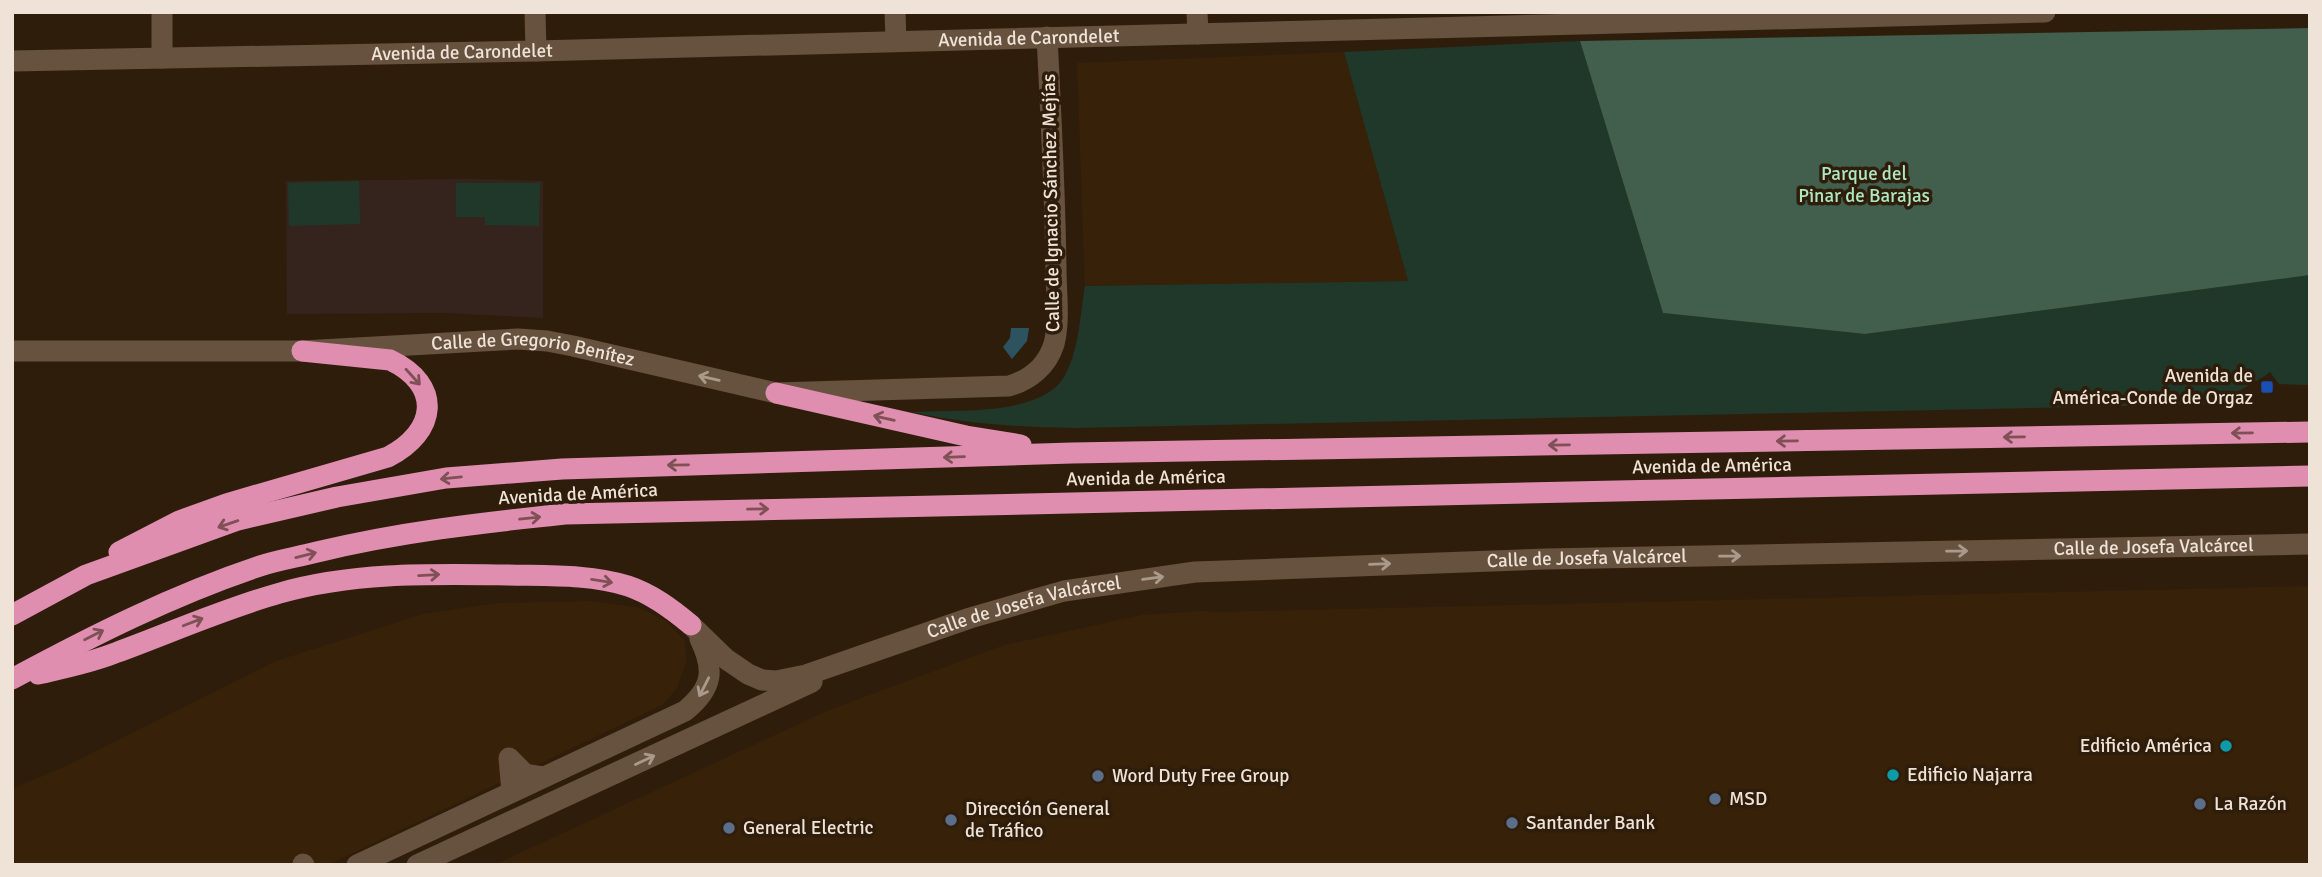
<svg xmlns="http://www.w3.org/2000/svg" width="2322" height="877" font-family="Signika,sans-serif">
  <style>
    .built { fill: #372108 }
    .education { fill: #35241d }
    .green { fill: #203829 }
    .forest { fill: #415f4c }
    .water { fill: #2c535f }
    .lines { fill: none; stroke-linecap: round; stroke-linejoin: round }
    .minor { stroke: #67523f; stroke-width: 21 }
    .highway { stroke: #e08eb0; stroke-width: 21 }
    .oneway { stroke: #7f5055 }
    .oneway2 { stroke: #ab9a8b }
    .transit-dot { fill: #1a4fb4; stroke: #2f1d0b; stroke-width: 2.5 }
    .culture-dot { fill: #0f9aa8; stroke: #2f1d0b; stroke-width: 2.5 }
    .service-dot { fill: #5c6f8a; stroke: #2f1d0b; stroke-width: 2.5 }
    .labels { text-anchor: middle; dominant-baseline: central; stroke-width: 7; stroke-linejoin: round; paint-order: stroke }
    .street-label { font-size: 19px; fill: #efe3d7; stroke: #2f1d0b }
    .park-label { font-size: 19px; fill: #aee8c2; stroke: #2f1d0b }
    .poi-label { font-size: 19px; fill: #efe3d7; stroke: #2f1d0b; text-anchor: start }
  </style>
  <rect width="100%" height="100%" fill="#2f1d0b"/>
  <g class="built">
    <path d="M1344,52L1408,281L1085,286L1077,63Z"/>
    <path d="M2310,586V865H494L829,710L1004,645L1142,615L1202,611L1219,612Z"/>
    <path d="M591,601L640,608L666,621L684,640L687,660L677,688L664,704L328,865H12V789L66,766L276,661L423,614L496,603Z"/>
  </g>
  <path class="education" d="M471,179L543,181V318L446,313L287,314L286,181Z"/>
  <g class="green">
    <path d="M1580,41L1663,313L1865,334L2310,275V385L2279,384L2270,372C2255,384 2236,389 2223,404L1074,428C1019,427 966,424 912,412C953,410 1036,416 1062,380C1079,355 1080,315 1085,286L1408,281L1344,52Z"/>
    <path d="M359,181L360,224L289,226L288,183Z"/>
    <path d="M456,183H540L539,226L485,225V217H456Z"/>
  </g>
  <path class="forest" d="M2310,28V275L1865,334L1663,313L1580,41Z"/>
  <path class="water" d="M1011,328H1029L1027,341L1012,359L1003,347L1010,338Z"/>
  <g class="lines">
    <g class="minor">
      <path d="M162,12V58"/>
      <path d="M535,12L536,51"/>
      <path d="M895,12L896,41"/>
      <path d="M1197,12L1198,34"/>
      <path id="s1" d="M12,61L536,51L2045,12"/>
      <path id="s2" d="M12,351H302L518,339L547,341L573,346L776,393L1009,386C1030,380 1047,366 1054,344C1060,321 1056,292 1056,269C1055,192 1051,114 1047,37"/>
      <path id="s3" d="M691,625L726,659L748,674L762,680L776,681L806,675L970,618L1064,591L1195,572L1546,559L2310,544"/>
      <path d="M512,792L509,758L525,774L544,777"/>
      <path d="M303,864L304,865"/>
      <path d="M357,865L685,711C713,688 715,670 700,639"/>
      <path d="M417,865L812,682"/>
    </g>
    <g class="highway">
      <path d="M776,393L966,436L1021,445"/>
      <path d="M119,552L179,521L226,504L388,457C437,432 443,385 390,360L302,351"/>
      <path d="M12,615L86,575L238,520L337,497L446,478L562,469L1072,453L2310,432"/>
      <path d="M38,674C64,668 90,663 115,653C170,633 223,609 280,593C353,572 431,574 507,575C547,576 590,574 628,586C652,594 672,609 691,625"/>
      <path d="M12,679C92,636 173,595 260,566C278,560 298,557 317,552C400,532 480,523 565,514L2310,476"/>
    </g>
  </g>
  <defs><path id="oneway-shaft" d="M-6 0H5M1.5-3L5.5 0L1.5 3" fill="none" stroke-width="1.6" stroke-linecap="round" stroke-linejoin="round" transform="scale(1.75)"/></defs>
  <g class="oneway">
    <use href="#oneway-shaft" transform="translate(413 377) rotate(48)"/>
    <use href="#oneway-shaft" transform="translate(884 418) rotate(-167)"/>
    <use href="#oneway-shaft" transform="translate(2242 433) rotate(179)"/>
    <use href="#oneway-shaft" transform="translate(2014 437) rotate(179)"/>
    <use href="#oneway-shaft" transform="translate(1787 441) rotate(179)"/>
    <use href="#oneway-shaft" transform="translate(1559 445) rotate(179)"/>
    <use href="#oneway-shaft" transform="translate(954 457) rotate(178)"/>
    <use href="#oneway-shaft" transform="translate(678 465) rotate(179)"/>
    <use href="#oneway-shaft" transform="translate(451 478) rotate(174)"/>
    <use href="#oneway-shaft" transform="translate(758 509) rotate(-1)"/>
    <use href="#oneway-shaft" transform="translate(530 518) rotate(-6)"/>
    <use href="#oneway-shaft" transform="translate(228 524) rotate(161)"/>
    <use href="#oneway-shaft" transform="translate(306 555) rotate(-14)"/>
    <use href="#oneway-shaft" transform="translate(429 575) rotate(-3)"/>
    <use href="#oneway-shaft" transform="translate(602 581) rotate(9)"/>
    <use href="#oneway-shaft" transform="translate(193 622) rotate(-21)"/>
    <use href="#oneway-shaft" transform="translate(94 635) rotate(-27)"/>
  </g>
  <g class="oneway2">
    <use href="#oneway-shaft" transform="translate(709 378) rotate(-167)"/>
    <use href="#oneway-shaft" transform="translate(1957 551) rotate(-1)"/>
    <use href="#oneway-shaft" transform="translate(1730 556) rotate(-1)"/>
    <use href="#oneway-shaft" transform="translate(1380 564) rotate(-2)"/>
    <use href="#oneway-shaft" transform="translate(1153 578) rotate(-8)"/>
    <use href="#oneway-shaft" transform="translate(704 687) rotate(117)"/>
    <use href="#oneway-shaft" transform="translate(645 760) rotate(-25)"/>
  </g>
  <rect class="transit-dot" x="2260" y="380" width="14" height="14" rx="3.5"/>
  <g class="culture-dot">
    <circle cx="2226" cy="746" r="7"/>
    <circle cx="1893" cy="775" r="7"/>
  </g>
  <g class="service-dot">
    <circle cx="1098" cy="776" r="7"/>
    <circle cx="1715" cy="799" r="7"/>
    <circle cx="2200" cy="804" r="7"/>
    <circle cx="951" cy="820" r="7"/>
    <circle cx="1512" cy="823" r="7"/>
    <circle cx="729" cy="828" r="7"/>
  </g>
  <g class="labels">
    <g class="street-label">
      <text stroke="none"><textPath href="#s1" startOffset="1017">Avenida de Carondelet</textPath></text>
      <text stroke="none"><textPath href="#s1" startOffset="450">Avenida de Carondelet</textPath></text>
      <text transform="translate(1051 203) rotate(-91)">Calle de Ignacio Sánchez Mejías</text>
      <text stroke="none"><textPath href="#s2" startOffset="522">Calle de Gregorio Benítez</textPath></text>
      <text transform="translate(1712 466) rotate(-1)">Avenida de América</text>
      <text transform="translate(1146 478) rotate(-1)">Avenida de América</text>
      <text transform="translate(578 494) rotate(-3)">Avenida de América</text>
      <text stroke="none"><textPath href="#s3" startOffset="1498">Calle de Josefa Valcárcel</textPath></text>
      <text stroke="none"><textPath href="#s3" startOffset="931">Calle de Josefa Valcárcel</textPath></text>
      <text stroke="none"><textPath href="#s3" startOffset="364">Calle de Josefa Valcárcel</textPath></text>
    </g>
    <g class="park-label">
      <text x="1864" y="174">Parque del<tspan x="1864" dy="22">Pinar de Barajas</tspan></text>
    </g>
    <g class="poi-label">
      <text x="2253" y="376" text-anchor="end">Avenida de<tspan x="2253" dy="22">América-Conde de Orgaz</tspan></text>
      <text x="2212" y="746" text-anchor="end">Edificio América</text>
      <text x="1907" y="775">Edificio Najarra</text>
      <text x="1112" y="776">Word Duty Free Group</text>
      <text x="1729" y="799">MSD</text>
      <text x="2214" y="804">La Razón</text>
      <text x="965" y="809">Dirección General<tspan x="965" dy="22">de Tráfico</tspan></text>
      <text x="1526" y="823">Santander Bank</text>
      <text x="743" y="828">General Electric</text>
    </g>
  </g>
  <rect width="2322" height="877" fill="none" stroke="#efe3d7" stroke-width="28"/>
</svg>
